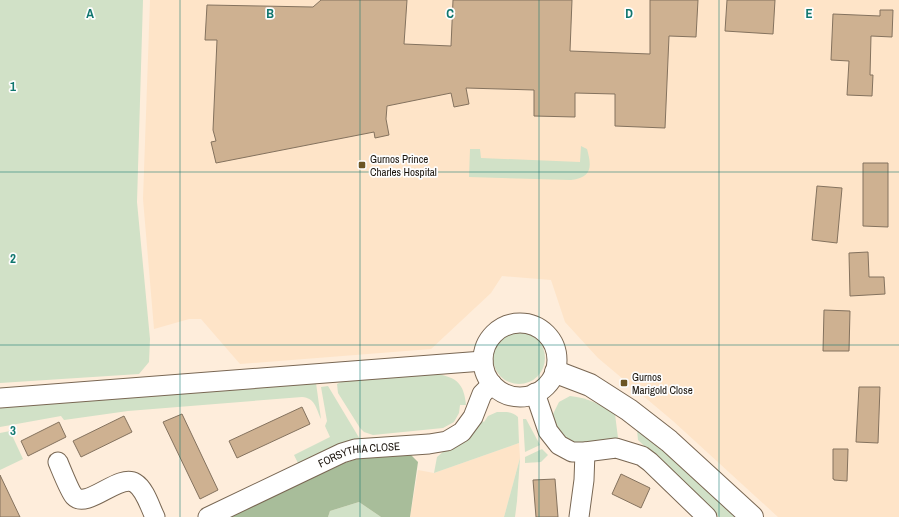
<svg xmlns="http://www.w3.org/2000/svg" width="899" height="517" font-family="'Archivo Narrow',sans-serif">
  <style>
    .built { fill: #fee4c8 }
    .green { fill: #d1e1c7 }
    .forest { fill: #a8bd9a }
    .building { fill: #ceb191; stroke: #84725e }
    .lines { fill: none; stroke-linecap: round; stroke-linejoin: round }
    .minor-casing { stroke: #796753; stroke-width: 21 }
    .tertiary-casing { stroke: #796753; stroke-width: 24 }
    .minor { stroke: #fff; stroke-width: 19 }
    .tertiary { stroke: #fff; stroke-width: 22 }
    .grid { fill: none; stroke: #0f766e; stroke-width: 1; stroke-opacity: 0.55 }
    .poi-dot { fill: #6c5625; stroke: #fdfdfd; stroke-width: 1.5 }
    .labels { text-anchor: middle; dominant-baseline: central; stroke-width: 3.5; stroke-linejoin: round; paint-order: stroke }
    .poi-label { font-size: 11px; fill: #1a130b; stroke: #fdfdfd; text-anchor: start }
    .street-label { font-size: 11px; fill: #1a130b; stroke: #fdfdfd }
    .grid-label { font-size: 13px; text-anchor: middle; font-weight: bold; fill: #0f766e; stroke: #fdfdfd; stroke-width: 3.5; stroke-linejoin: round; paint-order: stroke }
  </style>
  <rect width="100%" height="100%" fill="#feeddb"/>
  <g class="built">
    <path d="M150,0H899V517H778L673,421L598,358L565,322L551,280L502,276L491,293L431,349L240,364L201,319H189L154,329L143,199Z"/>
    <path d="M519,443L520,458L504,517H410L418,470L434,473Z"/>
  </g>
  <g class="green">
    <path d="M0,0H143L137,202L150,339L149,362L139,374L0,383Z"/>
    <path d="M581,146L587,149C592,167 592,177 571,180L469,177L470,149H480L481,158L580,162Z"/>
    <circle cx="519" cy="358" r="26"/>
    <path d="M436,374C457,377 464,384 466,405H460L459,413L454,422L443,428L373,435L364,432L360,428L338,393L337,384L343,381Z"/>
    <path d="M316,383L321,419C316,408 315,398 302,397L128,411L64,420L61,416L0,427V407Z"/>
    <path d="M328,386L361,441L299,465L294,455L330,437L325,426L327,421L321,387Z"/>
    <path d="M570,396C589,398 599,404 615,414L618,438L575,443L561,437L553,425V414L559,402Z"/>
    <path d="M497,412C506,412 512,411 518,417L519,443L434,473L437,457L480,420L484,422L488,416Z"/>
    <path d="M523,419H526L540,445L525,452Z"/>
    <path d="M637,430L660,445L739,517H719L638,440Z"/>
    <path d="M10,431L23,459L0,470V433Z"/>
    <path d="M542,449L548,455L541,462L525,463V457Z"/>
    <path d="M520,458L517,501L515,517H504Z"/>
    <path d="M359,502L381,517H328L330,511Z"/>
  </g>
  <path class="forest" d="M410,454L418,462L410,517H381L359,502L330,511L328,517H229L344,463L367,456Z"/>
  <g class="building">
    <path d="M321,0H407L404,44L451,46L453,0H572L570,51L650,54V0H698L696,37L669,36L665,128L615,126V94L575,93V117L534,116V90L466,88L469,104L454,107L451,93L387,106L386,119L389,135L375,138L374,132L216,163L211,142L216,141L213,130L217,40H205L207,5L313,7Z"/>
    <path d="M727,0H775L773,34L725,31Z"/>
    <path d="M880,10H893L892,37L871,36L870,75H873L872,96L847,95L849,61L831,60L833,14L880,16Z"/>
    <path d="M863,163H888V227L863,226Z"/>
    <path d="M817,186L842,188L837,243L812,240Z"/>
    <path d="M868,252L869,277H884L885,294L850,296L849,253Z"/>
    <path d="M824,310L850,311L849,351H823Z"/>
    <path d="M859,387H880L878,443L856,442Z"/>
    <path d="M302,407L310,424L237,458L229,441Z"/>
    <path d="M182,414L218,490L200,499L163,422Z"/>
    <path d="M124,416L132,432L81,457L73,441Z"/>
    <path d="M59,422L66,437L28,456L21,441Z"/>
    <path d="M833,449H848L847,481L834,480V479H833Z"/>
    <path d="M621,474L650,488L641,508L612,494Z"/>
    <path d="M0,475L20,517H0Z"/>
    <path d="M555,479L558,517H536L533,480Z"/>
  </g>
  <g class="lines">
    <g class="minor-casing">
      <g id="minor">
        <circle cx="520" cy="360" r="37"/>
        <path d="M535,393L548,431L559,445L572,452H585L616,448L642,456L650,462L707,517"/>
        <path d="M0,398L483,361"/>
        <path d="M58,462C61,469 70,492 74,496C87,510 119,473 135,483C145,489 150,507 155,517"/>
        <path id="s1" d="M208,517L342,453L355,449L429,444L447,441L462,432L473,417L482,394L492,384"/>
        <path d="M579,517L584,480L585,452"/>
      </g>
    </g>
    <g class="tertiary-casing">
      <path id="tertiary" d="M556,372L590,385L629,410L669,441L752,517"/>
    </g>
    <use href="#minor" class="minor"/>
    <use href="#tertiary" class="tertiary"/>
  </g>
  <path class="grid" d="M180,0V517M360,0V517M539,0V517M719,0V517M0,172H899M0,345H899"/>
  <g class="poi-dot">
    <rect x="358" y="161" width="8" height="8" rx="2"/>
    <rect x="620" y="379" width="8" height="8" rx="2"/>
  </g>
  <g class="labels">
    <g class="poi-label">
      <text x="370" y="159">Gurnos Prince<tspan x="370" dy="13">Charles Hospital</tspan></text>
      <text x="632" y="377">Gurnos<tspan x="632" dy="13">Marigold Close</tspan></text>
    </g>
    <g class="street-label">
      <text stroke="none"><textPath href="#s1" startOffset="165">FORSYTHIA CLOSE</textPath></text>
    </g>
  </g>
  <g class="grid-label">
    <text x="90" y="18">A</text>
    <text x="270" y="18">B</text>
    <text x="450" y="18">C</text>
    <text x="629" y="18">D</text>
    <text x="809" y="18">E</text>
    <text x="13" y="91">1</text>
    <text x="13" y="263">2</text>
    <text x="13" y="435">3</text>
  </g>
</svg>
